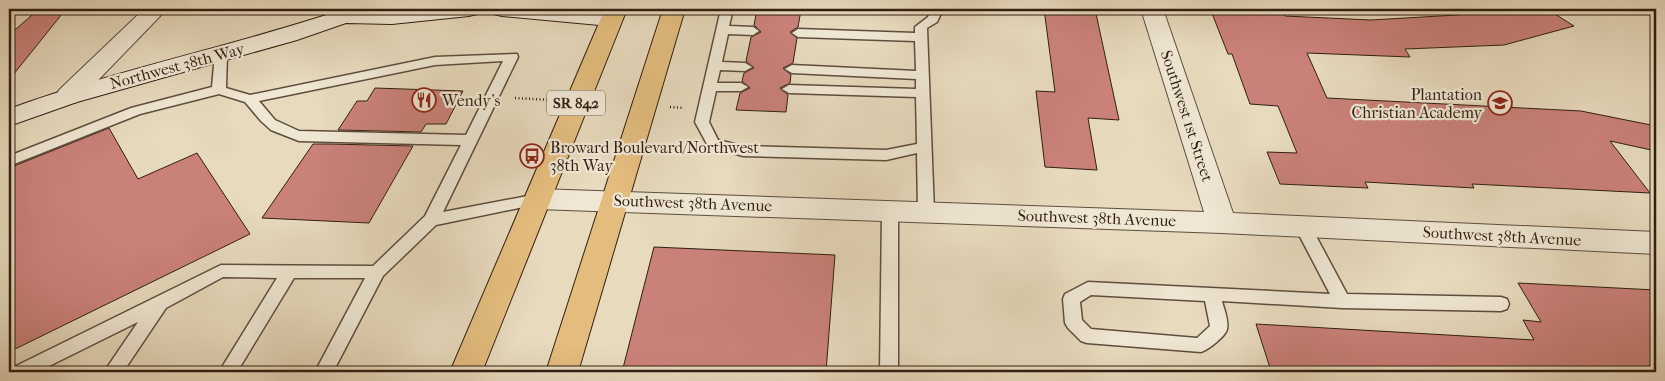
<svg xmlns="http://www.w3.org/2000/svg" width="1665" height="381" font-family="'IM FELL French Canon',serif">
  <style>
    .building { fill: #ca817a; stroke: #311e13 }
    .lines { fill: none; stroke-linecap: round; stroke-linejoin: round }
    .lane-casing { stroke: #5e4d3e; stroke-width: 3 }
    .street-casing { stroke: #5e4d3e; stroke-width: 2 }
    .secondary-casing { stroke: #311e13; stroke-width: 2 }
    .primary-casing { stroke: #311e13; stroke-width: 2 }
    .path { stroke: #311e13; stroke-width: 2.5; stroke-dasharray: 1 2.5; stroke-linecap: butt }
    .lane { fill: #efe7d4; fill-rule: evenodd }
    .street { fill: #efe7d4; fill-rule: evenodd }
    .secondary { fill: #efe7d4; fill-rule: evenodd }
    .primary { fill: #e4bd7e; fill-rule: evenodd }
    .labels { text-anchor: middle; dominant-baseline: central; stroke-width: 4.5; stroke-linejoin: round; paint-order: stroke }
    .shield { fill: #efe7d4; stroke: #6a5a4d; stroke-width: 1 }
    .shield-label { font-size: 15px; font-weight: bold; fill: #311e13 }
    .street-label { font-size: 16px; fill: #311e13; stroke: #efe7d4 }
    .poi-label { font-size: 16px; fill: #311e13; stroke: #efe7d4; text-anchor: start }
  </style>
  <rect width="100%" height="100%" fill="#e7dabd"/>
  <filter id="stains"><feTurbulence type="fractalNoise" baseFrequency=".004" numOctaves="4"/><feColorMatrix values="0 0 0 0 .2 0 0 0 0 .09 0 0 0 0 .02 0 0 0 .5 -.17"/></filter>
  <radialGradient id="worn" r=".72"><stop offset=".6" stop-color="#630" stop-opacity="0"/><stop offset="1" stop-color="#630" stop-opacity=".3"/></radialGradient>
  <g class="building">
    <path d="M39,9H66L9,80V35Z"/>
    <path d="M757,9L801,10L798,27L790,32L797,38L793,63L783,68L791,75L790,83L780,88L788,95L786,112L736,110L740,93L750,88L742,81L744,73L754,68L746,61L751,37L761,32L754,25Z"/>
    <path d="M1044,9H1095L1119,120L1088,118L1097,170L1045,167L1036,91L1055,92Z"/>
    <path d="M1483,9H1547L1574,26L1504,45L1405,49L1410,57L1307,53L1327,98L1581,111L1656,126V151L1610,141L1650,193L1472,184L1474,188L1365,182L1368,188L1280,184L1267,152L1297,153L1278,106L1250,104L1232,54H1228L1211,11L1283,14L1285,16L1371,20L1457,15Z"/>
    <path d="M375,88L463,91L446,124H426L421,132L338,130L357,101H367Z"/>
    <path d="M109,128L138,179L197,153L250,234L9,352V168Z"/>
    <path d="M313,144H330L413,146L369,223L262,218Z"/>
    <path d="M654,247L835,255L826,372H622Z"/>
    <path d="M1518,283L1656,290V372L1271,371L1256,324L1534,340L1523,320L1541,322Z"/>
  </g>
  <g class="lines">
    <g class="lane-casing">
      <g id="lane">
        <path d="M721,9H733L729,26L753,27L759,31L753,35L728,34L722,62L745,63L752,67L745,71L720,70L717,83H741L748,87L741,91H716L709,122L718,140L743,146L886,150L917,144L916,97L789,93L782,89L789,85L916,89V79L792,73L785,69L792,65L916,71L915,41L798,37L792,33L798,29L915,33V27L928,17L931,9H943L937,22L927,28L934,212L931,216L926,218L921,216L918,212L917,153L886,160L743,156L708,146L695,122Z"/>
        <path d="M221,50L227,54L226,88L250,95L435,57L517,54L518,57L443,212L538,194L543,195L546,199L543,203L538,204L436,225L383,276L333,372H315L365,278H294L237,372H219L277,278L223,277L166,308L123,372H104L138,322L37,372H11L14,367L221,265L373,266L425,216L461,145L299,141L271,130L261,121L245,102L219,94L140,114L9,166V156L131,108L212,87L215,54ZM503,61L466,135L299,131L275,120L259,101L435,65Z"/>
        <path d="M890,204L895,206L898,210V372H880L882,210L885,206Z"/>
        <path d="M1303,221L1309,223L1347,294L1501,297L1507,299L1509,304L1507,309L1501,311L1342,308L1222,301C1224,309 1229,321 1227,329C1226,336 1208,350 1201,352L1087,343L1081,341L1068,328L1065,323L1063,299L1065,294L1088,282L1330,294L1295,227L1297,223ZM1091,295L1205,301L1210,326L1197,338L1091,329L1082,320L1080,302Z"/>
      </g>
    </g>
    <g class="street-casing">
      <g id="street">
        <path d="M144,9H167L77,102L68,104L59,102L56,96L59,90Z"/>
        <path d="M1141,9H1163L1233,213L1656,232V254L1222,233L538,209L528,206L524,199L528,192L538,189L1204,212Z"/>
      </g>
    </g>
    <g class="secondary-casing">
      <g id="secondary">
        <path d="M345,9H480L477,14L469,16L392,24L346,23L297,40L77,102L9,126V109C119,69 234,46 345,9Z"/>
        <path d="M491,9C526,7 584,6 618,14L621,19L618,24L610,26L502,16L494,14Z"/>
      </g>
    </g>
    <g class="primary-casing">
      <g id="primary">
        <path d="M605,9H627L482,372H450Z"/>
        <path d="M663,9H685L578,372H546Z"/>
      </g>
    </g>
    <g class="path">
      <path d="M515,98L551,100"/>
      <path d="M670,107L684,108"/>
    </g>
    <use href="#lane" class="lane"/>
    <use href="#street" class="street"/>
    <use href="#secondary" class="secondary"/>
    <use href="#primary" class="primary"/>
  </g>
  <defs>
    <g id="restaurant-ring" transform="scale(1.25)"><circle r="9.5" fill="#efe7d4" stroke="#8f2418" stroke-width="1.5"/><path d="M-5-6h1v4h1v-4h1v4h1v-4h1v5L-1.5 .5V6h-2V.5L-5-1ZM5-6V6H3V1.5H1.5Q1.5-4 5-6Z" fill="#8f2418"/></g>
    <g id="school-ring" transform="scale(1.25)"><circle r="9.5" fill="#efe7d4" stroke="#8f2418" stroke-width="1.5"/><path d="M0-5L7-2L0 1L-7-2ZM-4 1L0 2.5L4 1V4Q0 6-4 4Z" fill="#8f2418"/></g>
    <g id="bus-ring" transform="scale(1.25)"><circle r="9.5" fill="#efe7d4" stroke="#8f2418" stroke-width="1.5"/><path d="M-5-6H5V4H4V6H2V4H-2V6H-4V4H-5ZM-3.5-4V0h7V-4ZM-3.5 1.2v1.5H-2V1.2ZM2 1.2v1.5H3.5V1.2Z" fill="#8f2418"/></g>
  </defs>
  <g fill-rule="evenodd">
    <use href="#restaurant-ring" x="424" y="100"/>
    <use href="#school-ring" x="1500" y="103"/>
    <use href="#bus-ring" x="532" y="156"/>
  </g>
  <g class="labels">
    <rect class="shield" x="547" y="90.5" width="58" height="25" rx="4"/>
    <g class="shield-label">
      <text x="576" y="103">SR 842</text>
    </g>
    <g class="street-label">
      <text transform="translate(177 66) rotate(-15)">Northwest 38th Way</text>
      <text transform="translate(1187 116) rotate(72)">Southwest 1st Street</text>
      <text transform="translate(693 203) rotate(2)">Southwest 38th Avenue</text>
      <text transform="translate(1097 218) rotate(2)">Southwest 38th Avenue</text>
      <text transform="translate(1502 236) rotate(3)">Southwest 38th Avenue</text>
    </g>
    <g class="poi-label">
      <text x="1482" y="94" text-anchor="end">Plantation<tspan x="1482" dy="18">Christian Academy</tspan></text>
      <text x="442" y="100">Wendy's</text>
      <text x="550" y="147">Broward Boulevard/Northwest<tspan x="550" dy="18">38th Way</tspan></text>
    </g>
  </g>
  <rect width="1665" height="381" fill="none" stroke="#e7dabd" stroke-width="30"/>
  <rect x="10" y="10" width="1645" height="361" fill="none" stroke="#311e13" stroke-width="2.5"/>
  <rect x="15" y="15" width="1635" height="351" fill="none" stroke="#311e13"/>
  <rect width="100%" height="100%" filter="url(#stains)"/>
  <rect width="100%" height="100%" fill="url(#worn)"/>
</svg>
